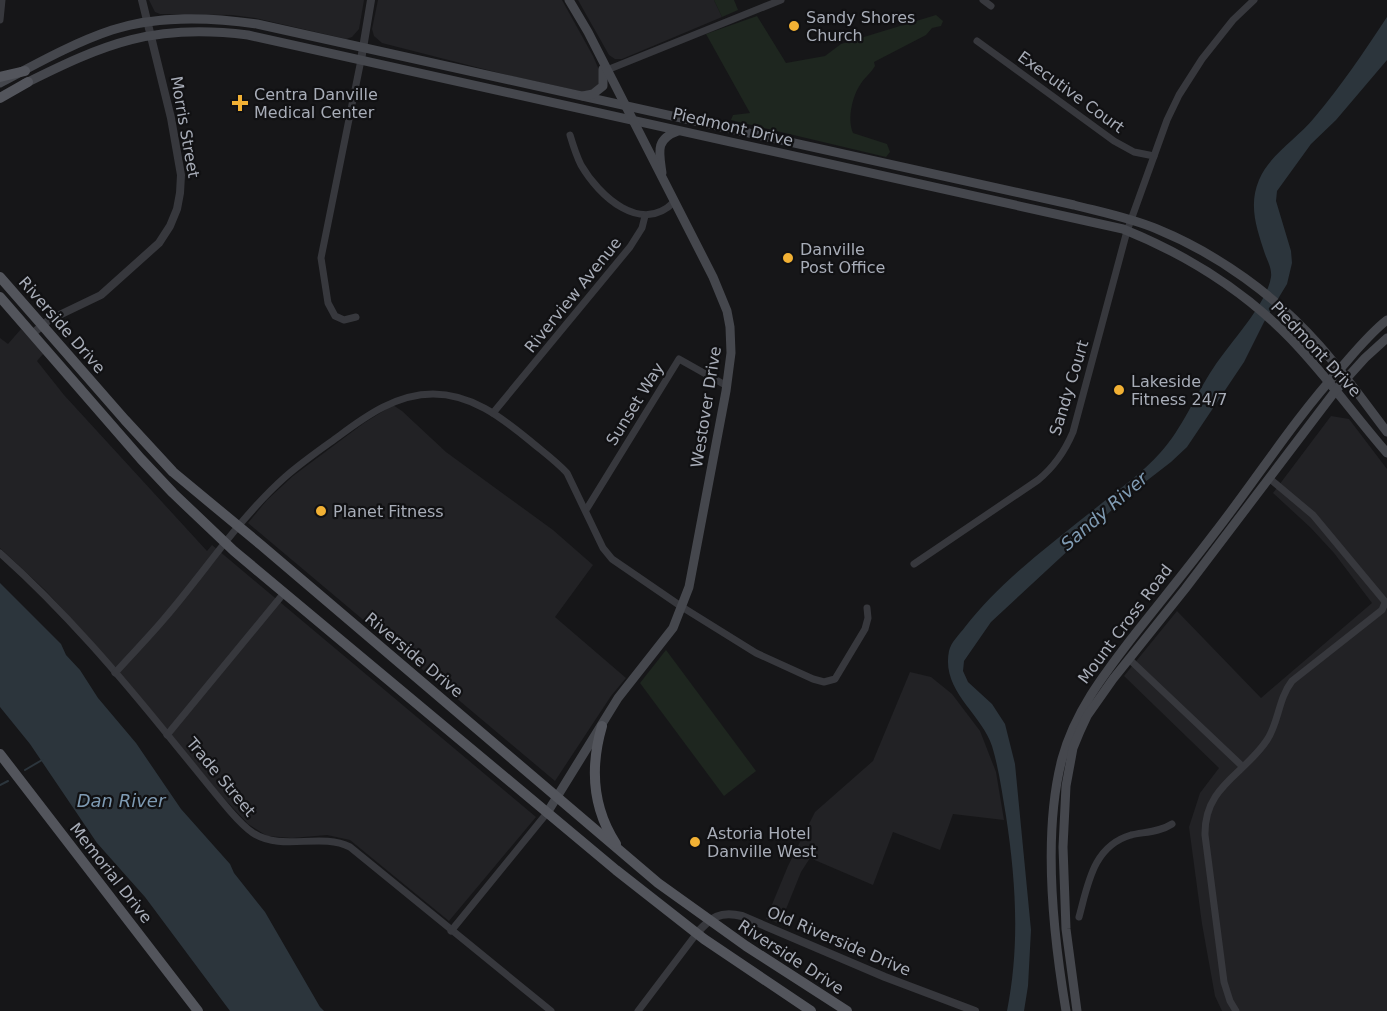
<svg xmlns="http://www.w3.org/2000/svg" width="1387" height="1011" font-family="'DejaVu Sans',sans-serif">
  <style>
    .built { fill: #222225 }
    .green { fill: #1e261f }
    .water { fill: #2c353c }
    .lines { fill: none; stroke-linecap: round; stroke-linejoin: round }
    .stream { stroke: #2c353c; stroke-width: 2 }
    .minor { stroke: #37383d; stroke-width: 7 }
    .tertiary { stroke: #37383d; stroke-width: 8 }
    .secondary { stroke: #45474d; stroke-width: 9 }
    .primary { stroke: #53555c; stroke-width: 10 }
    .poi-dot { fill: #f2b134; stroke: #111113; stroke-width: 2 }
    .labels { text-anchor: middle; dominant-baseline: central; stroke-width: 4.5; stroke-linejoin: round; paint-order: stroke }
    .poi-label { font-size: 16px; fill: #a8adb8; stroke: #111113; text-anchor: start }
    .street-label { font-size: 16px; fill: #a8adb8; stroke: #111113 }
    .water-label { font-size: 18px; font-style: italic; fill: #7f9bb3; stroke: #111113 }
  </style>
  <rect width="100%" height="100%" fill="#161618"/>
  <g class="built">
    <path d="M149,0H364L359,29L352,37L346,39L255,18L232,15L160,14L155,12Z"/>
    <path d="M378,0H562L593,56L600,72V84L596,89L584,92L507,75L382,43L374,36L372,29Z"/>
    <path d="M578,0H714L722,17L622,59H615L609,55Z"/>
    <path d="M21,329L44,353L37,361L64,395L207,551L212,545L536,817L449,921L350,840L327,835L292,838L267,836L248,824L216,790L181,746L91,640L45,590L0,548V338L8,344Z"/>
    <path d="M393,405L402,411L446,452L553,530L593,565L555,617L626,678L611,696L555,781L248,523L267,500L293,476L364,423Z"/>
    <path d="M1331,416L1349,419L1387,469V1011H1222L1215,996L1202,924L1189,827L1200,793L1219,768L1124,676L1177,611L1261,698L1372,603L1334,553L1311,528L1273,493Z"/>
    <path d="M910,672L931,677L952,694L980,731L996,772L1004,820L953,814L940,850L893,832L873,885L810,858L801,872L780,924L766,919L788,866L815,812L873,761Z"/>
  </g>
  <g class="green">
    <path d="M714,0H734L738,10L722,17Z"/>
    <path d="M936,15L943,21L941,26L932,28L926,35L874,62L875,66C871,73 864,78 860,85C852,97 847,120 853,133L887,144L890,152L886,157L731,120L733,115L750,113L706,34L757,16L786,63L825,56L841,44Z"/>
    <path d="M666,650L756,771L724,796L640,683Z"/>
  </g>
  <g class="water">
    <path d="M1387,17V60L1336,120L1311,144L1277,191L1276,201L1291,251L1292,263L1287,284L1264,322L1244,362L1187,447L1171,462L1127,496L991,622L964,661L963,671L968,682L992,704L1005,724L1015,764L1031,930L1028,986L1024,1011H1007C1020,946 1016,881 1006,816C1002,793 999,769 992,746C981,713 941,691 949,651C951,642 959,635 965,627C1003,578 1054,542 1102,503C1121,488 1143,472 1160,453C1183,428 1195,395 1214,367C1229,344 1267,304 1271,277C1272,269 1268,262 1265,254C1257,229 1248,206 1259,180C1270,154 1297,139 1314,118C1341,86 1364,52 1387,17Z"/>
    <path d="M0,583L61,644L66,655L80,670L98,698L136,743L181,809L230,864L234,873L265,912L320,1007L324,1011H230L145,897L97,843L30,744L0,707Z"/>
  </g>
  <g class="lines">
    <g class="stream">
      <path d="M25,770L42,760"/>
      <path d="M0,785L8,781"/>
    </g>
    <g class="minor">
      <path d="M983,0L991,6"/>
      <path d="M0,20L2,0"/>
      <path d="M977,41L1114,141L1134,152L1154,156"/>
      <path d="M607,70L781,0"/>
      <path d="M570,135C573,145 576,155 581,165C599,196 641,235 674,202"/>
      <path d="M356,317L344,320L335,316L328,303L321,258L361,60"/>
      <path d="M493,413L630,247L642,228L645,216"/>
      <path d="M1270,479L1313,515L1387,604"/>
      <path d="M586,510L679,359L727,386"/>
      <path d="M0,553C64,610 121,677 175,744C194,767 211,789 230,811C237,819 244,827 253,833C283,852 320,832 350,847L551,1011"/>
      <path d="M914,564L1038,480C1054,467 1065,451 1073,432L1127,231L1167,120L1179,95L1202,59L1233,20L1254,0"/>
      <path d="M1129,659L1242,766"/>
      <path d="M115,673C131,655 148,638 164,619C204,573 239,518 285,477C302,462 321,449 339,436C367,415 397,394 433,394C471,394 501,417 529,440C542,451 556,461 567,473L603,548L612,559L682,607L756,653L813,679L824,682L835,679L865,629L868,618L867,608"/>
      <path d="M167,735L284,593"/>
      <path d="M1079,917C1088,884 1093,846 1131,835C1144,832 1160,832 1172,824"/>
      <path d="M451,931L547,813"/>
      <path d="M638,1011L697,933"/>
      <path d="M1236,1011L1230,1001L1224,982L1205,835C1204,786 1244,775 1267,740C1279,722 1278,699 1292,681L1382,610L1385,603"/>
    </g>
    <g class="tertiary">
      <path d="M361,60L371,0"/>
      <path d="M32,334L49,320L101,295L159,243L170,226L177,209L180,193L181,175L171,118L142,0"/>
      <path d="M697,933C711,917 720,911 742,916L885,977L975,1011"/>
    </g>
    <g class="secondary">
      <path d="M0,83C36,64 73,43 112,30C159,15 209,17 257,24L1074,205C1101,212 1131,218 1157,229C1218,254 1276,296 1319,345C1343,372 1365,403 1387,432"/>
      <path d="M24,84C106,43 154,23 248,35L1123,229C1185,254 1243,290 1290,338C1325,374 1354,415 1387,453"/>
      <path d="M583,96L593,94L603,86V69"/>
      <path d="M662,173C659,152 655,139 678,131"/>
      <path d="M547,813L618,698L673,628L689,587L726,391L731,353L730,327L727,311L713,277L588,32L569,0"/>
      <path d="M1066,1011C1053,934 1042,835 1062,759C1075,711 1105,673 1135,634C1161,601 1188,568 1213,535C1256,480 1293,421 1340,369C1355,352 1369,334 1387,320"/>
      <path d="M1077,1011L1066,929L1063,847L1066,786L1073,748L1080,731L1087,716L1113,679L1185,589L1336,390L1365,358L1387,338"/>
    </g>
    <g class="primary">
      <path d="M0,77L25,71"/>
      <path d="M0,98L28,82"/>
      <path d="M0,277L125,420L173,472L261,545L658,883L746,946L847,1011"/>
      <path d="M0,297L141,459L173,493L234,551L616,870L704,939L811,1011"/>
      <path d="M602,726C590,767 592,807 616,844"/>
      <path d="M0,754L198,1011"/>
    </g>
  </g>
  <g class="poi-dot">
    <circle cx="794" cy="26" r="6"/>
    <path d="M237 94h6v6h6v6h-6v6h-6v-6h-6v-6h6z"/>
    <circle cx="788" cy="258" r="6"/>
    <circle cx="1119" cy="390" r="6"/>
    <circle cx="321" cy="511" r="6"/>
    <circle cx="695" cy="842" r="6"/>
  </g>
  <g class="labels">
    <g class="poi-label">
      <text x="806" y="17">Sandy Shores<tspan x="806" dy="18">Church</tspan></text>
      <text x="254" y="94">Centra Danville<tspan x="254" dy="18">Medical Center</tspan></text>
      <text x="800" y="249">Danville<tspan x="800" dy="18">Post Office</tspan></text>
      <text x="1131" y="381">Lakeside<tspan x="1131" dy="18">Fitness 24/7</tspan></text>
      <text x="333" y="511">Planet Fitness</text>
      <text x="707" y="833">Astoria Hotel<tspan x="707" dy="18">Danville West</tspan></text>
    </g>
    <g class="street-label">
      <text transform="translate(1071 92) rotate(36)">Executive Court</text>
      <text transform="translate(185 127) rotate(80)">Morris Street</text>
      <text transform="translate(733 127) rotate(13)">Piedmont Drive</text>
      <text transform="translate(573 295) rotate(-51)">Riverview Avenue</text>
      <text transform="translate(62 325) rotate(49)">Riverside Drive</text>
      <text transform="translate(1316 349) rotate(47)">Piedmont Drive</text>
      <text transform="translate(1069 388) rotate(-73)">Sandy Court</text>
      <text transform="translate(635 404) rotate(-58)">Sunset Way</text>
      <text transform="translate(706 407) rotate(-81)">Westover Drive</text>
      <text transform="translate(1125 624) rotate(-53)">Mount Cross Road</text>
      <text transform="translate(414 655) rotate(40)">Riverside Drive</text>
      <text transform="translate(221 777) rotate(50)">Trade Street</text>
      <text transform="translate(111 873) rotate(52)">Memorial Drive</text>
      <text transform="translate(839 941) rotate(23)">Old Riverside Drive</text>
      <text transform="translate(791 957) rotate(33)">Riverside Drive</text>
    </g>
    <g class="water-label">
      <text transform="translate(1104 511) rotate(-41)">Sandy River</text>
      <text x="121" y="800">Dan River</text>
    </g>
  </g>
</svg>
